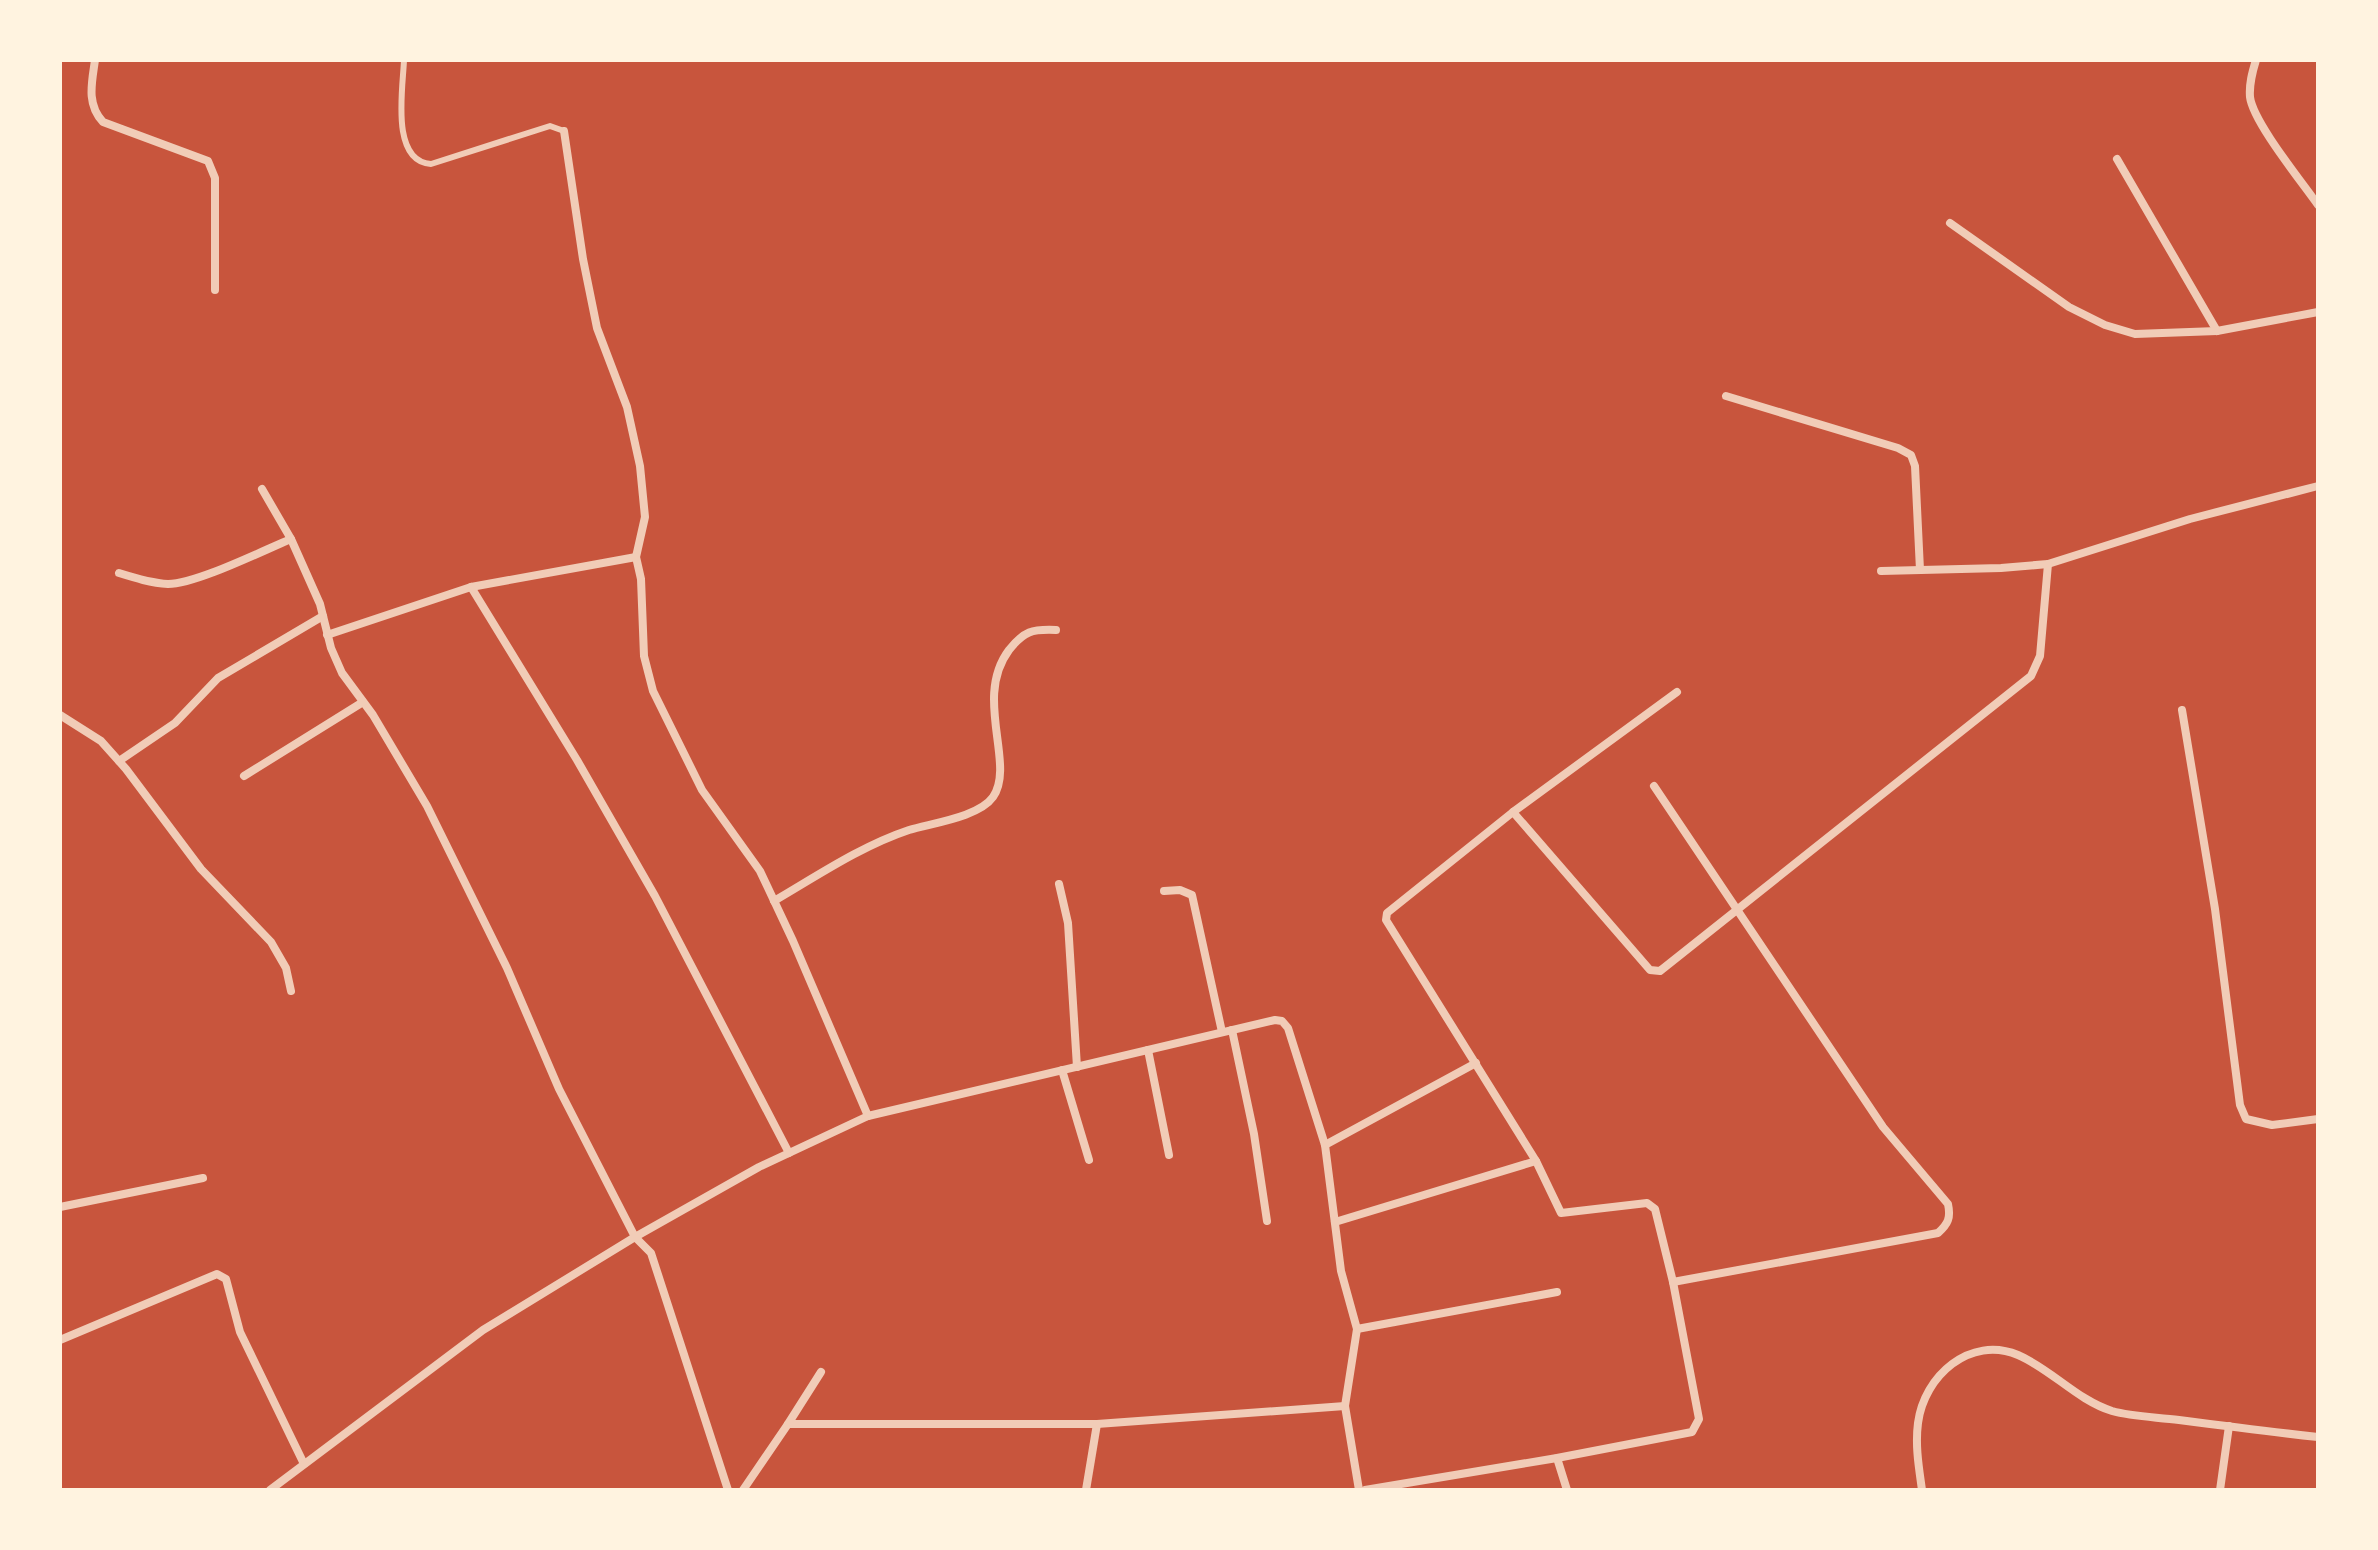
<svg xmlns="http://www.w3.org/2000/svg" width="2378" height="1550" font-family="'Noto Sans',sans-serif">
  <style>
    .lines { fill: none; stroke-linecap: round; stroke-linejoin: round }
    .service { stroke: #f1ccb7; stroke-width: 6 }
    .minor { stroke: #f1ccb7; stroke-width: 8 }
  </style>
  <rect width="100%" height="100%" fill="#c8553d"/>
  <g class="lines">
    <path class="service" d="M404,60C403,88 390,161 431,164L550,126L564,131"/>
    <g class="minor">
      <path d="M95,60C92,82 86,104 103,122L208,161L215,178V290"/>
      <path d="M2256,60C2252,73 2249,84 2250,97C2253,122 2302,182 2318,205"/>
      <path d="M564,131L583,259L597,328L627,407L640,466L645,517L636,557L641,579L644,656L653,691L702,790L760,871L793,941L868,1116"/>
      <path d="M2117,159L2217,331"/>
      <path d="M1950,223L2069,307L2105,325L2135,334L2217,331L2318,312"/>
      <path d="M1726,396L1898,448L1911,455L1915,466L1920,570"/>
      <path d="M262,489L291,539L320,604L331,648L342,673L373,715L427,806L507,968L559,1089L635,1237L651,1253L728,1490"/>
      <path d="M1881,571L2001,568L2048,564L2190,519L2318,486"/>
      <path d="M119,573C135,578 151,583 168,584C196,584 262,551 291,539"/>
      <path d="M471,587L577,760L655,896L789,1153"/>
      <path d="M327,635L471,587L636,557"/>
      <path d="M2182,710L2215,909L2240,1105L2246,1119L2272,1125L2318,1119"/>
      <path d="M60,715L101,741L126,769L201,869L271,942L286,968L291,991"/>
      <path d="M119,761L175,723L218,678L323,616"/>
      <path d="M244,776L363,702"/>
      <path d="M1654,786L1883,1127L1948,1204C1951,1218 1948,1224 1938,1233L1673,1282"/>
      <path d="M1513,812L1650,970L1660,971L2031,676L2040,656L2048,564"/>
      <path d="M1059,884L1068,923L1077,1067"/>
      <path d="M1164,891L1180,890L1192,895L1222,1032"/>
      <path d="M774,901C817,876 861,846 909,830C932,823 979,817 993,797C1016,764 973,698 1009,650C1024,631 1032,629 1056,630"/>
      <path d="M1232,1030L1254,1134L1267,1221"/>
      <path d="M1148,1050L1169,1155"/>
      <path d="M1062,1070L1089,1160"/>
      <path d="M1325,1145L1476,1063"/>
      <path d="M60,1207L203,1178"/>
      <path d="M1335,1222L1536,1161"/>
      <path d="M1357,1329L1557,1292"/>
      <path d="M60,1340L217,1274L226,1279L240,1332L304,1464"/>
      <path d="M788,1424L821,1372"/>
      <path d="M1557,1458L1567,1490"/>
      <path d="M270,1490L483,1330L635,1237L759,1167L789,1153L868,1116L1275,1020L1282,1021L1288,1028L1325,1145L1341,1271L1357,1329L1345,1406L1359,1490"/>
      <path d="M743,1490L788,1424H1097L1345,1406"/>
      <path d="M1086,1490L1097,1424"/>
      <path d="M1365,1490L1557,1458L1692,1432L1699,1419L1673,1282L1655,1209L1647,1203L1561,1213L1536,1161L1386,920L1387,913L1513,812L1677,692"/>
      <path d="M1922,1490C1919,1468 1915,1446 1918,1423C1924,1376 1970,1335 2018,1355C2051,1369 2077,1400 2112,1411C2133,1417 2157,1417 2179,1420C2225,1426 2272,1432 2318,1437"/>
      <path d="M2220,1490L2229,1426"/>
    </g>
  </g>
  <rect width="2378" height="1550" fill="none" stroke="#fff3e0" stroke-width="124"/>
</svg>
